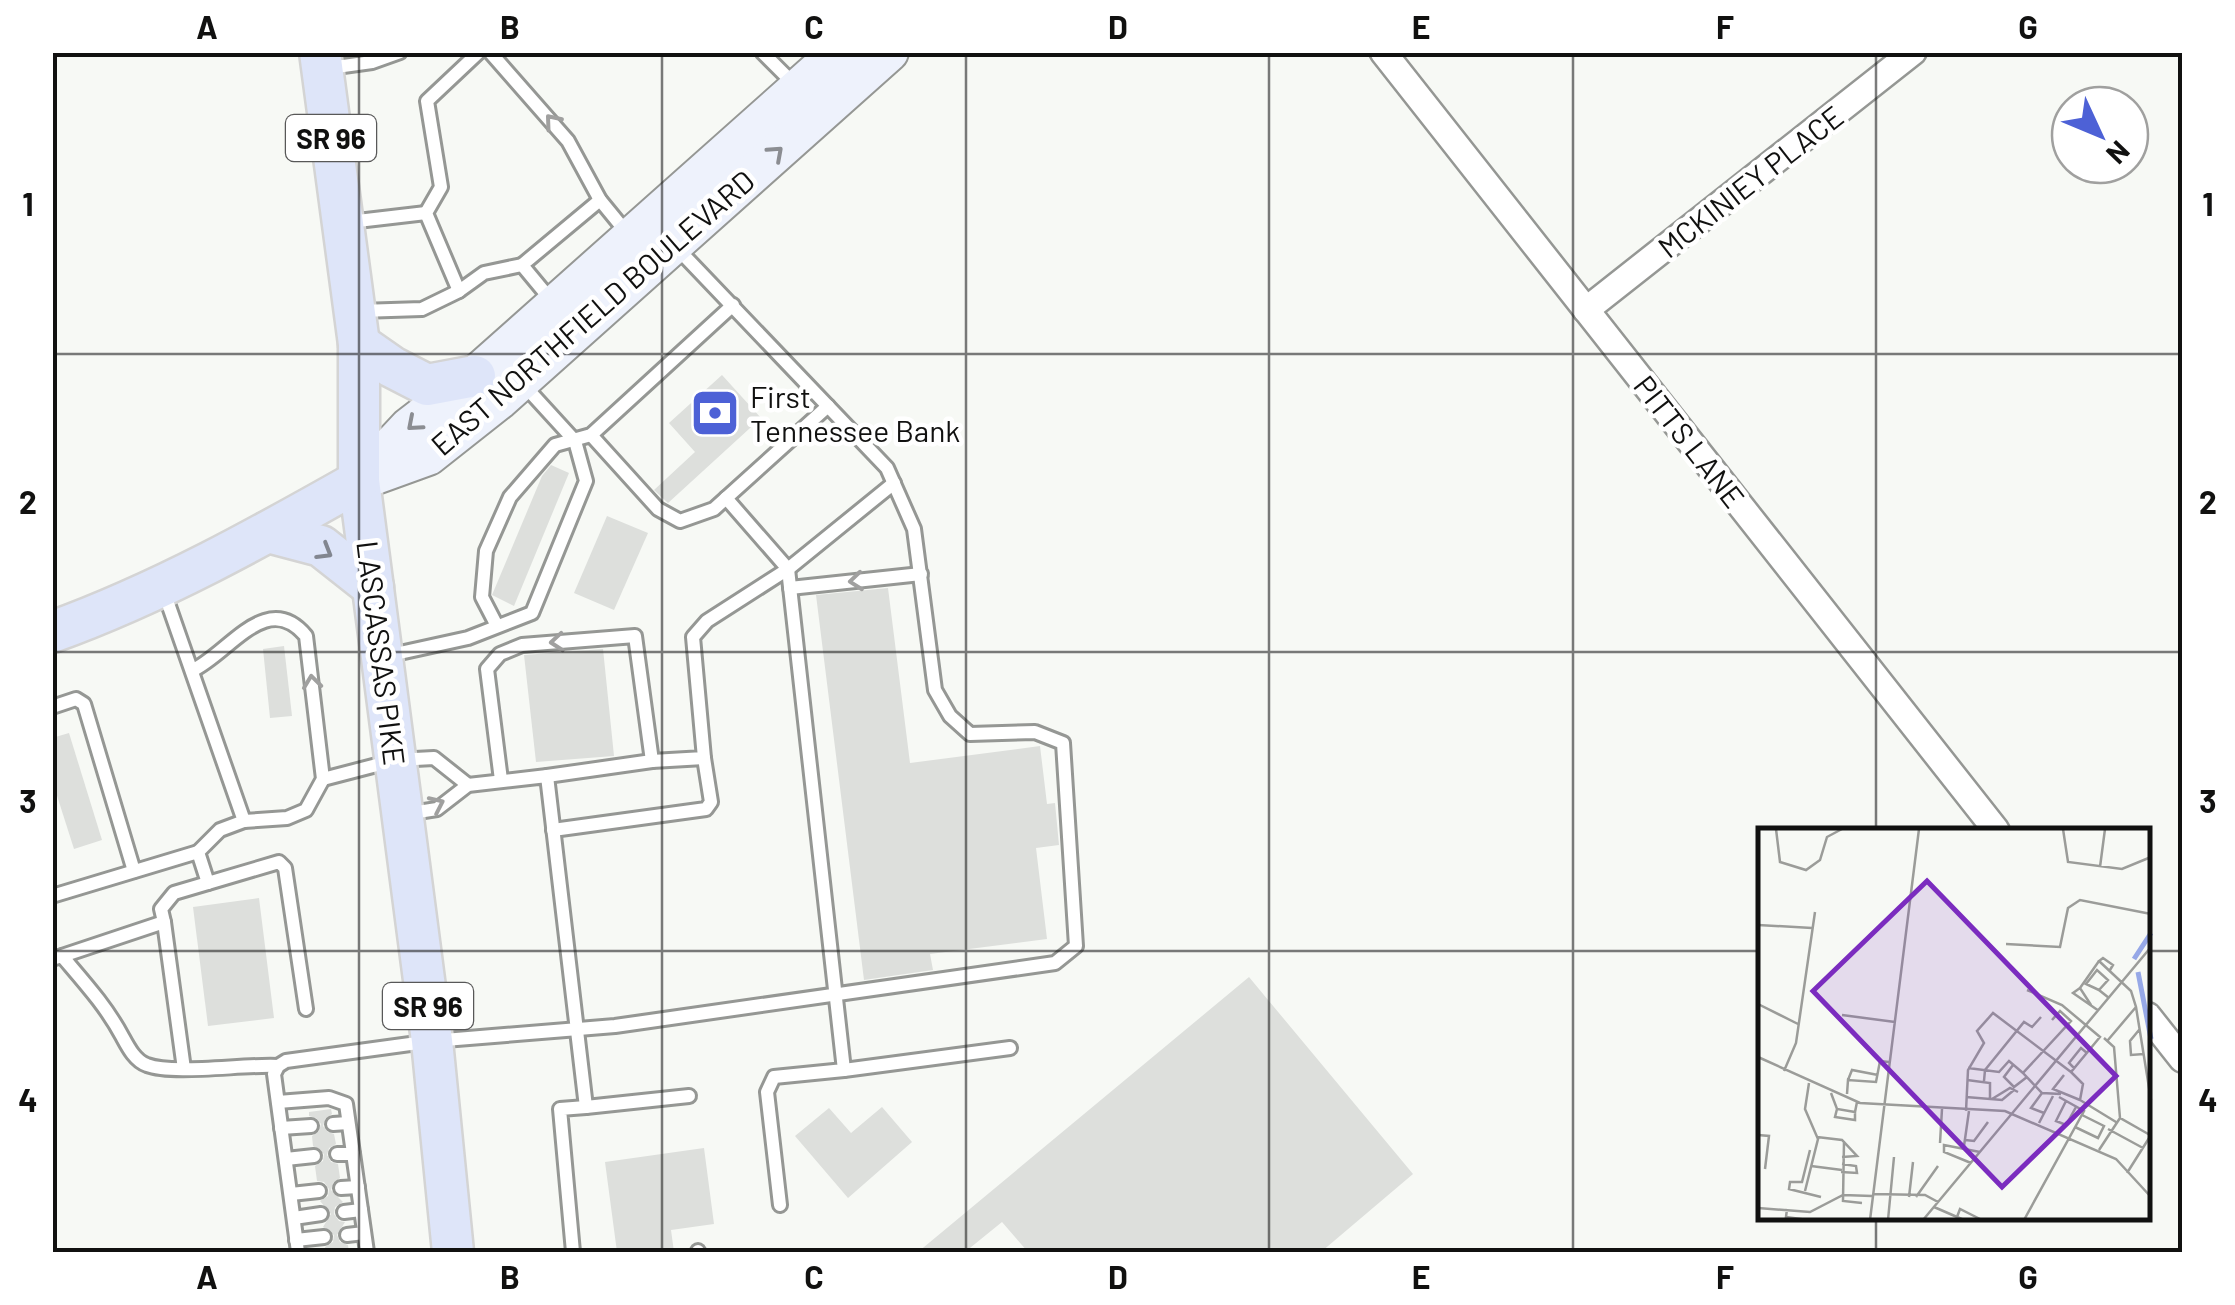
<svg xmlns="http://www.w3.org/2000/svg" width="2235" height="1305" font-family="Barlow,sans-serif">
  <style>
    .building { fill: #dddfdc }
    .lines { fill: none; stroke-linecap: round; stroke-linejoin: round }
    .service-casing { stroke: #959794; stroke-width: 18 }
    .minor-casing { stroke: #959794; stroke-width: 30 }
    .secondary-casing { stroke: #959794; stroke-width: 42 }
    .primary-casing { stroke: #d4d4d4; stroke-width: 45 }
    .service { stroke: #fff; stroke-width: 12 }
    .minor { stroke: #fff; stroke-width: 25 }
    .secondary { stroke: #eef2fc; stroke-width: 38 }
    .primary { stroke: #dee5f9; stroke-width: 40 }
    .oneway { stroke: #a0a09f }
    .oneway2 { stroke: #8b8d92 }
    .oneway3 { stroke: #828690 }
    .grid { fill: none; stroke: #111110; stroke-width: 2.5; stroke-opacity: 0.55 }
    .labels { text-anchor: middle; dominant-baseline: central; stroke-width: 9; stroke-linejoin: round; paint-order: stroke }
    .shield { fill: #fff; stroke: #585858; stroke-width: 2.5 }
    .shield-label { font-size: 28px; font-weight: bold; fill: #111110 }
    .street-label { font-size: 30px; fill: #111110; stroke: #fff }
    .poi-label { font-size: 30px; fill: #111110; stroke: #fff; text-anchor: start }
    .inset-river { fill: none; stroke: #96a8e7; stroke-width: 5 }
    .inset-road { fill: none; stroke: #9b9c99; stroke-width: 2.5 }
    .view { fill: #7b2cbf; fill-opacity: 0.15; stroke: #7b2cbf; stroke-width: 5 }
    .inset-edge { fill: none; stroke: #111110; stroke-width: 5 }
    .neatline { fill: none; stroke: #111110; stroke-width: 4 }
    .grid-label { font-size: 32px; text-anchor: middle; font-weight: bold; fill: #111110 }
  </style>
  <rect width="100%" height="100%" fill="#f7f9f5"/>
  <g class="building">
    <path d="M722,375L761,418L668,503L654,490L695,452L669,423Z"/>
    <path d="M551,465L569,473L514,606L492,595L542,476Z"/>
    <path d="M607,516L648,533L614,610L574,593Z"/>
    <path d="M888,588L910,763L1040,746L1047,804L1055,803L1059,845L1036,848L1047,939L930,954L933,970L864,980L816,595Z"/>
    <path d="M284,646L292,716L270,718L263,649Z"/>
    <path d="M603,649L614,756L536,762L524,655Z"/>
    <path d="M69,733L102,840L74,849L52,780V738Z"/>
    <path d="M259,898L274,1018L208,1026L193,907Z"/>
    <path d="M1249,977L1413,1174L1321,1252H1028L1002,1222L965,1252H918Z"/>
    <path d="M882,1107L912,1142L848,1198L795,1136L829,1108L851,1133Z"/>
    <path d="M331,1109L332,1114L325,1119L323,1126L328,1132L334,1134L336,1144L329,1148L327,1155L331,1162L338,1164L340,1178L333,1183L331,1190L343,1202L335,1207L334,1214L339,1221L345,1222L337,1235L340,1242L348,1245L349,1252H326L325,1247L333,1242L334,1235L323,1227L331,1214L320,1201L328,1196L329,1189L324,1182L317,1181L315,1166L323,1161L324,1154L313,1146L312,1136L319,1131L321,1124L316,1118L309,1116V1112Z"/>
    <path d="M704,1148L714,1224L671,1230L674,1252H617L605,1162Z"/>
  </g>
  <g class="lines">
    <g class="service-casing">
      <g id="service">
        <path d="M490,52L568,141L600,200L627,233"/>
        <path d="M762,52L797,87"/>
        <path d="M329,68L372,62L400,52"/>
        <path d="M349,222L426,213"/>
        <path d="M459,291L426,213L441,187L427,101L479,52"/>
        <path d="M551,300L522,265L600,200"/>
        <path d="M360,311L422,309L459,291L484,273L522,265"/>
        <path d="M591,435L658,509L680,521L714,509L828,406"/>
        <path d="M726,498L788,569L844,1070L774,1077L767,1092L780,1205"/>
        <path d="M790,588L921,574"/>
        <path d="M164,592L244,821"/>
        <path d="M497,626L482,597L486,551L510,497L555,445L591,435L733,305"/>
        <path d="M386,656L468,638L532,613L586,481L575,441L522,383"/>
        <path d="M193,670C229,653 267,589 306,636L323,779L306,810L287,818L244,821L220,830L198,852L208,883"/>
        <path d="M52,707L76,699L84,704L134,871"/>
        <path d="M547,776L652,761L704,758L693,637L707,621L788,569L894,483"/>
        <path d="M323,779L396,760L434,758L468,785"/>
        <path d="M501,780L487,669L500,654L522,645L635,636L652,761"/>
        <path d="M405,814L437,809L468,785L547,776L586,1107L560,1109L573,1252"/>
        <path d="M553,830L706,809L711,802L704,758"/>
        <path d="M52,896L198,852"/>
        <path d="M164,922L184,1069"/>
        <path d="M62,956L164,922L161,909L174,893L279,862L285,868L306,1009"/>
        <path d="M52,959L62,956C84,982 106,1006 122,1036C128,1047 135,1061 147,1065C173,1075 245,1064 278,1066"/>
        <path d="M844,1070L1010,1048"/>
        <path d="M278,1102L329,1098L346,1104L367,1252"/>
        <path d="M586,1107L689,1096"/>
        <path d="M333,1124L348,1123"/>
        <path d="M281,1128L311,1126"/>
        <path d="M337,1154H353"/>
        <path d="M286,1159L314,1156"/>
        <path d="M341,1188L358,1187"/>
        <path d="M291,1194L319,1191"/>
        <path d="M344,1212L361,1210"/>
        <path d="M294,1218L321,1214"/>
        <path d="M347,1235L364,1233"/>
        <path d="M296,1240L324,1237"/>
        <path d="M698,1251V1252"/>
        <path d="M298,1252L274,1074L278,1066L286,1061L432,1041L615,1026L1055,963L1076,946L1063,743L1035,732L970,734L950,716L935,690L914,529L887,468L675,246"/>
      </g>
    </g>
    <g class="minor-casing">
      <g id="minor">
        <path d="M1383,52L1996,830"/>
        <path d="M1586,310L1913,52"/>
        <path d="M2148,1016L2182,1059"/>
      </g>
    </g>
    <g class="secondary-casing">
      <g id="secondary">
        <path d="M364,475L409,427L475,376L839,52"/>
        <path d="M359,481L428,456L499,400L889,52"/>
      </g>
    </g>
    <g class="primary-casing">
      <g id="primary">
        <path d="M320,52L359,344V481L432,1041L453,1252"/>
        <path d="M359,344L392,367L427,385L475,376"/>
        <path d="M268,532L321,546L373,587"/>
        <path d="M52,632C160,593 260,537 359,481"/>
      </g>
    </g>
    <use href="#service" class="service"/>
    <use href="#minor" class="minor"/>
    <use href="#secondary" class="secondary"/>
    <use href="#primary" class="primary"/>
  </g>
  <defs><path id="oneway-chevron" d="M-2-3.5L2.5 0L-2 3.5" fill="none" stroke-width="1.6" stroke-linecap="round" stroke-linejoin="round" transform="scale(2.5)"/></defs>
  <g class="oneway">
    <use href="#oneway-chevron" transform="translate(552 121) rotate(-130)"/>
    <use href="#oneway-chevron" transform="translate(856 581) rotate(174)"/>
    <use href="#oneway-chevron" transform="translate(557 642) rotate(175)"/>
    <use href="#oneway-chevron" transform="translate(312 682) rotate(-97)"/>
    <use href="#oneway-chevron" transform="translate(437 804) rotate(-25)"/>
  </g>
  <g class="oneway2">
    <use href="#oneway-chevron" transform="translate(776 153) rotate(-42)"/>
    <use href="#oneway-chevron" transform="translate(414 424) rotate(139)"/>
  </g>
  <use class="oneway3" href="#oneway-chevron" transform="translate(325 552) rotate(31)"/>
  <path class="grid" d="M359,52V1252M662,52V1252M966,52V1252M1269,52V1252M1573,52V1252M1876,52V830M52,354H2182M52,652H2182M52,951H1760M2148,951H2182M1876,1218V1252"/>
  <defs>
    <g id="bank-square" transform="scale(2.5)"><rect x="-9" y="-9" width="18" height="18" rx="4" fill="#4d61d6" stroke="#fff"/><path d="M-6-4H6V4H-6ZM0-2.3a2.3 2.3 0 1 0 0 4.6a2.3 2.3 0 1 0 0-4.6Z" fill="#fff"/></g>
  </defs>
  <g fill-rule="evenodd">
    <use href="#bank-square" x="715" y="413"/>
  </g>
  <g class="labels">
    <g class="shield">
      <rect x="286" y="115" width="90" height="46" rx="8"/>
      <rect x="383" y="983" width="90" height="46" rx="8"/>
    </g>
    <g class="shield-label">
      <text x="331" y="138">SR 96</text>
      <text x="428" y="1006">SR 96</text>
    </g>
    <g class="street-label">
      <text transform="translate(1750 181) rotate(-38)">MCKINIEY PLACE</text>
      <text transform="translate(592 312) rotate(-41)">EAST NORTHFIELD BOULEVARD</text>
      <text transform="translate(1690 441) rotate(52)">PITTS LANE</text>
      <text transform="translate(382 653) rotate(83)">LASCASSAS PIKE</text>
    </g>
    <g class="poi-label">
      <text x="750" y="396">First<tspan x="750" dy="34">Tennessee Bank</tspan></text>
    </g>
  </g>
  <g transform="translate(1758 828)">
    <rect width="392" height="392" fill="#f7f9f5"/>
    <path class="inset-river" d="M376,131L393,105M380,144L393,211"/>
    <path class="inset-road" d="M18,1L22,34L48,42L62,32L69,9L84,1M305,1L310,34L364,41L393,29M342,39L347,1M0,97L54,100M248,116L302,119L310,80L322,72L393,86M322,160L341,133M341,162L328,156L339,142L350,152L341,162L351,170M0,176L40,196M333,177L322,160L315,165L341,183M378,179L393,272M84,187L137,194M294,192L302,183L313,193L265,245L284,265L303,266M381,202L372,213L373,227L386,226M346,210L356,219L362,290M350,212L378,179L373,163L341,133L345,130L355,137L352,142M0,229L102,275L247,283L358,331L393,369M255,237L246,249L256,259L269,249M210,240L241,244L251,233L265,245M317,241L311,235L323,220L329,225M26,243L38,215L57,84M313,244L325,256L322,272L358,294M306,247L295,261L322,272M90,252L94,242L120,247M209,252L232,255V270M226,253L227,242L266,194L274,199L283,189M73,265L79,281L97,284L99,274M284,265L273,280L286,285M89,266L90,252L118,254L122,233L131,234M208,269L244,272L256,262M234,271L252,260L260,264M308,273L298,293L308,297L318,279M79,281L77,289L97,292V284M208,283L210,242L226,215L219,203L235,185L313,244L342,209L304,177L269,162M281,295L295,268M317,299L340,310L346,298L324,287M350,301L385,320M0,307L11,308L7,341M59,309L84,312L99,328L84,329M207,312L216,313L230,294M86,313L85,373L104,375M182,315L184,281M206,318L211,283M52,322L44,354H32L31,361L63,369M341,322L362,290L392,307M213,335L186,324V317L222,324M53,338L84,342M83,344L99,345L98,338L84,336M369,345L393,307M47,363L60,311L47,281L51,255M115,366L167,367L180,374M151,369L155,334M158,369L180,338M176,379L206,392M0,380L52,384L85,367L114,368M29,381L28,389L50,392M199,389L202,381L224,392M112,392L161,1M130,392L136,329M165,392L393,119M266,392L326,283L301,269"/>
    <path class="view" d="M169,53L358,248L244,359L55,163Z"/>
    <rect width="392" height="392" class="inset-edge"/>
  </g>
  <rect width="2235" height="1305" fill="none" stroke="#ffffff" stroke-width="110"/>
  <g transform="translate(2100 135) rotate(134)"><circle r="48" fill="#ffffff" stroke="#a0a09f" stroke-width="2.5"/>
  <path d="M0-8L18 38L0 25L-18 38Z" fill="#4d61d6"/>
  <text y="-15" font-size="28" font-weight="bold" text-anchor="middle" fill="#111110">N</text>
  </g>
  <rect x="55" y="55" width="2125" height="1195" class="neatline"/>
  <g class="grid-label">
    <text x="207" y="39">A</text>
    <text x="510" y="39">B</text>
    <text x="814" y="39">C</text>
    <text x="1118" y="39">D</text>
    <text x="1421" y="39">E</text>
    <text x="1725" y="39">F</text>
    <text x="2028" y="39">G</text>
    <text x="28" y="216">1</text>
    <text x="2208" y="216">1</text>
    <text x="28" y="514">2</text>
    <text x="2208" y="514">2</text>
    <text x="28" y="813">3</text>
    <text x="2208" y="813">3</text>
    <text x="28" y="1112">4</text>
    <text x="2208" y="1112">4</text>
    <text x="207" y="1289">A</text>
    <text x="510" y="1289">B</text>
    <text x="814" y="1289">C</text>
    <text x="1118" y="1289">D</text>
    <text x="1421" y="1289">E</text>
    <text x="1725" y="1289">F</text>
    <text x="2028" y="1289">G</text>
  </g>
</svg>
